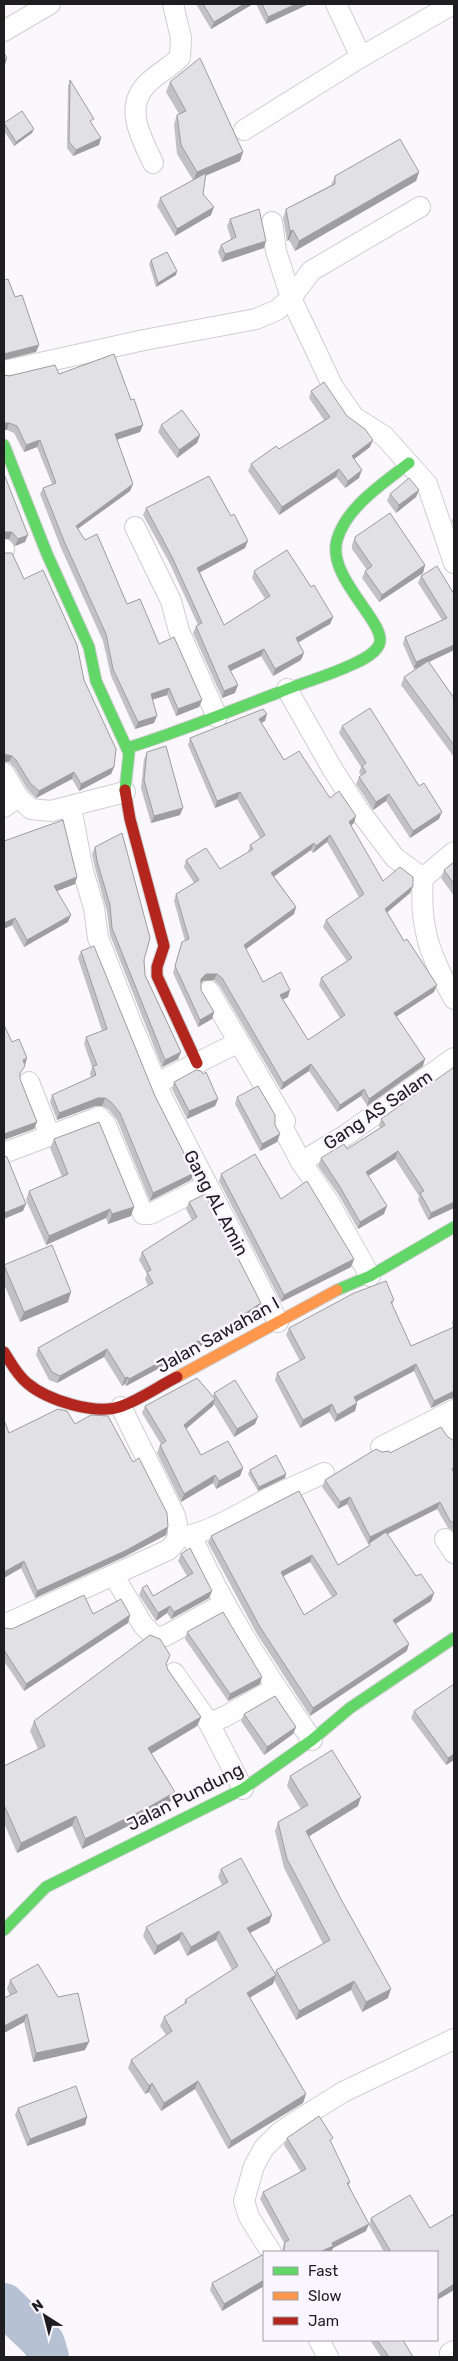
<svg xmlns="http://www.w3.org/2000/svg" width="458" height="2361" font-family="Rubik,sans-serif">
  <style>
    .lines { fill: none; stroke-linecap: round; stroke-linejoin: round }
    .river { stroke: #b7c1d4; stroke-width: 42 }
    .street-casing { stroke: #cfced1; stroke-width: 22 }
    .fast-casing { stroke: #cfced1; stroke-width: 13 }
    .slow-casing { stroke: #cfced1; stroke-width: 13 }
    .jam-casing { stroke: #cfced1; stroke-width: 13 }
    .street { stroke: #fefeff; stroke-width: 20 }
    .fast { stroke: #63d668; stroke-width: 11 }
    .slow { stroke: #ff974d; stroke-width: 11 }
    .jam { stroke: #b3261e; stroke-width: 11 }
    .wall { fill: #c2c1c4; fill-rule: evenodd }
    .shaded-wall { fill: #9e9da0 }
    .building { fill: #e1e0e4; stroke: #9e9da0; fill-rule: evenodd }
    .labels { text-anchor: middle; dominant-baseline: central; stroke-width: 5; stroke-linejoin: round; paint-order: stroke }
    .street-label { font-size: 18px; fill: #1e1d20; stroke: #faf6ff }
  </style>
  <rect width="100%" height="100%" fill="#faf8fd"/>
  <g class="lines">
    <path class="river" d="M4,2304L44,2343L48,2357"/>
    <g class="street-casing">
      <g id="street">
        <path d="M4,31L50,4"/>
        <path d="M361,57L453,4"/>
        <path d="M244,130L361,57L336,4"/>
        <path d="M153,163C142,138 123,108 147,84C156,74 170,68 180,57L181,38L173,4"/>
        <path d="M272,222L276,251L291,298L333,387L354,417L384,436L427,484L454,563"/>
        <path d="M4,371L144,340L256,319L277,310L291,298L311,271L420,207"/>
        <path d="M135,527L171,601L179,631L217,717"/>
        <path d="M4,550V549"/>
        <path d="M287,689L333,770L358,809L395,858L423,878"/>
        <path d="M4,773L18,797"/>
        <path d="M4,807L18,797L31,809L51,811L125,792"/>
        <path d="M71,807L83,871L94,908L98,938L132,1025L163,1099L278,1322"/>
        <path d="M454,852L423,878C419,927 430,956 454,999"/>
        <path d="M209,991L285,1121L283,1128L301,1162L328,1201L370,1276"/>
        <path d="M29,1082L50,1136"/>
        <path d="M157,1083L239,1042"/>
        <path d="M4,1153L99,1117L106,1125L143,1214H150L206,1186"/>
        <path d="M301,1162L346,1135L454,1058"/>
        <path d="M441,1416L454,1437"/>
        <path d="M381,1447L454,1410"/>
        <path d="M191,1535C223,1608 267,1675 312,1740"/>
        <path d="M178,1538C213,1532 240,1513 271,1497C288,1489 307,1481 324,1473"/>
        <path d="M445,1539L454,1553"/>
        <path d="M114,1576L143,1625L155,1637L165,1636L225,1603"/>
        <path d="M4,1625L168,1550C181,1540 179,1531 175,1516L121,1407"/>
        <path d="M174,1673L209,1723L224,1717L276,1688"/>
        <path d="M209,1723L243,1789"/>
        <path d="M271,2252L249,2217L244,2201L254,2166L264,2148L279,2133L295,2122L343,2092L454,2039"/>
        <path d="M319,2340L328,2357"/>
        <path d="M450,2353L454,2351"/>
      </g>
    </g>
    <g class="fast-casing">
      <g id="fast">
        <path d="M4,445L47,554L89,647L96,681L129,753L125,790"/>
        <path d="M127,748C179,732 229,711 280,692C304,682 328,676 351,665C360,661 374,655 379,645C389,624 326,578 337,540C346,507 384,483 409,463"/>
        <path d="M337,1290L370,1276L454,1227"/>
        <path d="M4,1930L46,1887L243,1789L312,1740L350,1708L454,1638"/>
      </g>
    </g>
    <g class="slow-casing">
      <path id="slow" d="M177,1377L337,1290"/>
    </g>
    <g class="jam-casing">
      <g id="jam">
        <path d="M125,790L130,819L164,946L157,967V976L197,1063"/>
        <path d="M4,1352C11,1363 17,1375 27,1383C47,1400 96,1416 122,1406C141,1399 159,1386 177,1377"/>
      </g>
    </g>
    <use href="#street" class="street"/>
    <use href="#fast" class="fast"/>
    <use href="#slow" class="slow"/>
    <use href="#jam" class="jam"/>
  </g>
  <g class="wall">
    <path d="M196,4H253L211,29Z"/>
    <path d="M256,4H309L266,24Z"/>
    <path d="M70,80L92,124L99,145L73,156L67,148L68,86Z"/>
    <path d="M170,82L243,152L240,161L205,176L203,194L211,215L175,236L157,206L160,198L193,180L177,154L174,124L177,115L179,114L166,92Z"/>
    <path d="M4,123L32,133L14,146L4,131Z"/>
    <path d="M419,172L416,181L295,251L289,240L287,241L283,218L286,209L331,185L335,176Z"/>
    <path d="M230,219L264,248L222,262L218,252L221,245L231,239L227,226Z"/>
    <path d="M151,260L176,275L156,287L149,264Z"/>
    <path d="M59,374L131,400L143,425L140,432L117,440L133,484L130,491L78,529L127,604L202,700L199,707L176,716L167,695L152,700L154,723L135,729L111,676L103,641L61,548L40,494L43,488L52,484L37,447L24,452L14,433L7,430H4V375Z"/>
    <path d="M311,391L347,416L370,447L354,459L359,478L345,488L336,477L279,515L248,471L251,464L279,449L324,420L309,398Z"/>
    <path d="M161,425L200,435L197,443L177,458L158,432Z"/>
    <path d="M4,474L25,542L15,546L9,539H4Z"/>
    <path d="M419,490L416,497L396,513L387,501L390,494Z"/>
    <path d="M146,508L245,548L200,572L224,625L265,599L252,578L254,571L311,587L333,617L330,624L298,643L301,660L273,676L261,656L231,671L235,693L222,698L193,633L196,626L198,625L170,564L143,515Z"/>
    <path d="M454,515V527L452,521Z"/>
    <path d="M355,537L425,565L423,573L379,602L362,578L365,571L367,570L352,549V545Z"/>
    <path d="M4,553L24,579L84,680L114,767L111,774L79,791L72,779L36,798L27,789L14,767L9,762H4Z"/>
    <path d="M421,576L454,594V650L429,662L454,698V757L401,685L404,677L420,666L414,669L403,644L405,637L442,620L418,583Z"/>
    <path d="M265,721L261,723L284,760L330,798L354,823L351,826L383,881L413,886L410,893L387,912L434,992L396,1017L423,1066L367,1106L361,1096L337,1112L309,1071L281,1090L219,985L214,980L203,981L201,983V990L214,1012L212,1019L198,1027L173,973L182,942L185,941L174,901L176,894L194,883L184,867L186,860L220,869L248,852L250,845L260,838L237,799L215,808L188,745L190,738ZM327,842L359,897L326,920L323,927L347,961L321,978L319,985L340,1018L308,1040L283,999L288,997L263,982L246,949L294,914L296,907L274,876L311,850L313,853Z"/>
    <path d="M342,726L419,786L439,819L410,838L386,801L373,810L356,784L359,777L361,775L359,773L361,767L339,733Z"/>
    <path d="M147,752L180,815L151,823L141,788L144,759Z"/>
    <path d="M4,841L77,877L75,884L57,891L68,922L24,947L12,925L4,929Z"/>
    <path d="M95,847L144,960L145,975L181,1052L178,1059L162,1067L110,935L107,912L95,868L92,854Z"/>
    <path d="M454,862V896L441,878L444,870Z"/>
    <path d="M81,951L194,1173L191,1180L150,1201L117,1120L108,1109L102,1106H95L57,1120L50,1102L52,1095L91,1078L90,1074L92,1067L84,1044L86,1037L102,1031L78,958Z"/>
    <path d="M203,1074L218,1099L215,1106L187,1119L172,1089L174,1082Z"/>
    <path d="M237,1097L275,1125L280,1134L277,1142L260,1151L235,1104Z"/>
    <path d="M381,1119L454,1208L428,1220L418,1200L419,1196L395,1159L368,1176L384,1214L358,1229L338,1194L318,1166L321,1158L347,1149L380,1128L379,1126Z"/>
    <path d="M54,1139L131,1216L108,1224L106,1218L46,1245L26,1200L29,1191L62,1177L50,1148Z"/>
    <path d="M221,1174L281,1199L354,1259L351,1267L281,1302L219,1181Z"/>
    <path d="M189,1202L259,1310L223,1334L126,1386L125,1384L122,1386L104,1357L57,1383L49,1380L36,1355L38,1348L148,1286L145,1279L147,1274L139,1260L142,1252L192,1220L186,1209Z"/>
    <path d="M4,1265L68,1302L20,1322L4,1284Z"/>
    <path d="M394,1300L392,1305L411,1346L454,1327L452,1323L454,1316V1398L449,1399L431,1408L414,1371L356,1402L357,1403L355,1411L335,1422L329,1412L300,1428L275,1380L277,1373L300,1361L286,1335L289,1328Z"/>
    <path d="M214,1393L255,1424L234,1437L214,1404L213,1406L186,1429L201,1455L243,1468L240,1476L216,1489L213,1483L181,1502L157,1453L160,1445L161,1444L142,1413L145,1406L213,1396Z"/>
    <path d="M4,1420L9,1433L75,1424L168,1527L166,1535L124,1557L35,1598L21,1568L4,1578Z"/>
    <path d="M447,1436L454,1441V1530L453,1531L448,1528L437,1509L387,1534L416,1576L434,1593L431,1601L396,1624L407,1651L310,1716L257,1634L208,1543L211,1536L299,1491L338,1565L368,1547L370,1543L368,1544L347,1504L338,1509L322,1487L325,1480L382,1452L390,1453ZM310,1562L332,1597L304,1615L283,1576Z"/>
    <path d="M250,1470L285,1478L258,1491L248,1474Z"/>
    <path d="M181,1554L209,1598L171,1619L167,1613L156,1621L139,1595L142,1588L153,1596L187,1576L178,1561Z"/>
    <path d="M93,1614L130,1615L128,1623L24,1691L4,1661V1628L12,1629Z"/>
    <path d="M187,1632L260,1684L228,1701L185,1639Z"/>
    <path d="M166,1665L168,1670L201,1717L197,1726L151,1754L171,1801L146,1817L82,1849L72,1826L17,1853L4,1823V1766L38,1749L30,1731L34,1721Z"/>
    <path d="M454,1685V1760L446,1765L411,1718L414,1711Z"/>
    <path d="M244,1714L296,1727L293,1734L264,1755L241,1721Z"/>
    <path d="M290,1776L358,1806L309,1836L388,1998L362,2012L351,1990L296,2020L274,1980L273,1984L250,1998L306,2094L303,2103L228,2149L195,2089L161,2111L149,2092L145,2094L128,2068L131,2060L166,2035L160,2026L164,2017L184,2004L185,2000L232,1970L216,1940L187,1956L179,1940L154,1955L143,1936L146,1927L222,1885L218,1877L221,1869L272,1915L269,1923L250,1933L275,1974L276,1970L323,1944L284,1868L275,1831L278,1822L301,1809L287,1786Z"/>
    <path d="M10,1980L85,2050L33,2062L24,2022L4,2033V1998L10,1995L7,1989Z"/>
    <path d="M18,2108L87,2117L85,2125L27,2146L15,2115Z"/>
    <path d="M287,2138L331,2143L350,2182L349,2185L366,2231L333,2248L331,2252H282L284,2243L260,2199L263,2192L301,2172L284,2145Z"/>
    <path d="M454,2214V2290L437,2300V2252H384L369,2225L371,2218L430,2228Z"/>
    <path d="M264,2254V2286L222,2311L210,2290L212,2283Z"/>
    <path d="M370,2340H403L413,2357H381Z"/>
  </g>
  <g class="shaded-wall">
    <path d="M244,4H253L211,29L214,22Z"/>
    <path d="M296,4H309L266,24L268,17Z"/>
    <path d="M7,58L5,65L4,66V60Z"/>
    <path d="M34,129L32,133L14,146L16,142Z"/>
    <path d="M101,138L99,145L73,156L76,150Z"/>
    <path d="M243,152L240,161L193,181L197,172Z"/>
    <path d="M419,172L416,181L295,251L299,241Z"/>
    <path d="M214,207L211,215L175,236L177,229Z"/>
    <path d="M293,230L289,240L287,241L290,231Z"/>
    <path d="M266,241L264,248L222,262L225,254Z"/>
    <path d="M177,271L176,275L156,287L158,283Z"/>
    <path d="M39,345L36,352L4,360V354Z"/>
    <path d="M4,423H9L7,430H4Z"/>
    <path d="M143,425L140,432L112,441L115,434Z"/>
    <path d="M200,435L197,443L177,458L179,450Z"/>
    <path d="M40,440L37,447L24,452L26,445Z"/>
    <path d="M373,440L370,447L349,463L352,456Z"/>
    <path d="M339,469L336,477L279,515L282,507Z"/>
    <path d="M362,470L359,478L345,488L348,481Z"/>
    <path d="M133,484L130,491L73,532L76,526Z"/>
    <path d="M419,490L416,497L396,513L399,505Z"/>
    <path d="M4,532H12L9,539H4Z"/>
    <path d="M28,535L25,542L15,546L18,539Z"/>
    <path d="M248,541L245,548L195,575L197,568Z"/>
    <path d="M425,565L423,573L379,602L382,595Z"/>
    <path d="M333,617L330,624L293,645L296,638Z"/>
    <path d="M454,645V650L414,669L416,662Z"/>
    <path d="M264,649L261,656L226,673L228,666Z"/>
    <path d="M304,653L301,660L273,676L275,669Z"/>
    <path d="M238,685L235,693L222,698L224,691Z"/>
    <path d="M169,688L167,695L148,701L151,694Z"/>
    <path d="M202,700L199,707L176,716L178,709Z"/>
    <path d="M267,714L265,721L256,726L259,719Z"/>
    <path d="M157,716L154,723L135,729L138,722Z"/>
    <path d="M4,755L12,756L9,762H4Z"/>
    <path d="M114,767L111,774L79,791L81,784Z"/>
    <path d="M74,772L72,779L36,798L39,791Z"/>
    <path d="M240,792L237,799L215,808L217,801Z"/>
    <path d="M389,794L386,801L373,810L376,802Z"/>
    <path d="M183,808L180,815L151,823L154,816Z"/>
    <path d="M442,812L439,819L410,838L413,831Z"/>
    <path d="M356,816L354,823L346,829L349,822Z"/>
    <path d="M330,835L327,842L313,853L316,846Z"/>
    <path d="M314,843L311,850L269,880L271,873Z"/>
    <path d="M77,877L75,884L52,893L54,886Z"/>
    <path d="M413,886L410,893L383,916L385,909Z"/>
    <path d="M296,907L294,914L242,952L244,945Z"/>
    <path d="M71,915L68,922L24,947L27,940Z"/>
    <path d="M15,918L12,925L4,929V923Z"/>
    <path d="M206,974H217L214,980L203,981L198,986L201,979Z"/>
    <path d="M437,985L434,992L391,1020L394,1013Z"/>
    <path d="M290,990L288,997L278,1002L280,995Z"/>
    <path d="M214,1012L212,1019L198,1027L200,1020Z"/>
    <path d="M181,1052L178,1059L162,1067L165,1060Z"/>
    <path d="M27,1058L25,1065L23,1060Z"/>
    <path d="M425,1059L423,1066L367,1106L369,1099Z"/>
    <path d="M311,1064L309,1071L281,1090L283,1083Z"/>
    <path d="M364,1089L361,1096L337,1112L340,1105Z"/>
    <path d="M98,1098H105L102,1106H95L57,1120L59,1113Z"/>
    <path d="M218,1099L215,1106L187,1119L189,1111Z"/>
    <path d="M37,1122L34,1129L4,1140V1134Z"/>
    <path d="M280,1134L277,1142L260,1151L262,1144Z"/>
    <path d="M398,1151L395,1159L363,1179L366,1172Z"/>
    <path d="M194,1173L191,1180L150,1201L153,1193Z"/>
    <path d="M454,1202V1208L428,1220L431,1213Z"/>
    <path d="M26,1204L23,1211L4,1219V1213Z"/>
    <path d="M387,1206L384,1214L358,1229L360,1222Z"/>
    <path d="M134,1207L131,1216L108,1224L112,1214Z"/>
    <path d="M110,1209L106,1218L46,1245L49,1236Z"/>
    <path d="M354,1259L351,1267L281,1302L284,1295Z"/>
    <path d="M71,1292L68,1302L20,1322L24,1312Z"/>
    <path d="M261,1303L259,1310L223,1334L126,1386L129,1379Z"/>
    <path d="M107,1349L104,1357L57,1383L60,1376Z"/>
    <path d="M416,1364L414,1371L351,1404L354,1397Z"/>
    <path d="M128,1377L125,1384L122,1386L125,1378Z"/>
    <path d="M454,1391V1398L449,1399L431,1408L434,1401Z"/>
    <path d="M215,1399L213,1406L181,1433L184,1425Z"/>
    <path d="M357,1403L355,1411L335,1422L337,1415Z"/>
    <path d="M332,1404L329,1412L300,1428L303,1420Z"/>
    <path d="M258,1417L255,1424L234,1437L237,1429Z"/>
    <path d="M243,1468L240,1476L216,1489L219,1481Z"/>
    <path d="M286,1474L285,1478L258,1491L259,1487Z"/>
    <path d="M215,1475L213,1483L181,1502L184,1494Z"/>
    <path d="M350,1497L347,1504L338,1509L340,1502Z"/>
    <path d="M440,1502L437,1509L368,1544L370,1537Z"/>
    <path d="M168,1527L166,1535L124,1557L35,1598L37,1591Z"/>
    <path d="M312,1555L310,1562L278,1579L281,1572Z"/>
    <path d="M24,1561L21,1568L4,1578V1572Z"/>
    <path d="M212,1591L209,1598L171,1619L174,1612Z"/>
    <path d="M434,1593L431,1601L390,1627L393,1620Z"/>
    <path d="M170,1606L167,1613L156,1621L158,1613Z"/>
    <path d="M130,1615L128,1623L24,1691L26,1684Z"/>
    <path d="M409,1644L407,1651L310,1716L313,1708Z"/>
    <path d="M262,1677L260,1684L228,1701L230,1694Z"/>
    <path d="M201,1717L197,1726L144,1758L148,1748Z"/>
    <path d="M296,1727L293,1734L264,1755L267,1747Z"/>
    <path d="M454,1754V1760L446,1765L448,1758Z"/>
    <path d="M175,1792L171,1801L146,1817L82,1849L85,1839Z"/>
    <path d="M361,1797L358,1806L303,1840L306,1831Z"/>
    <path d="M76,1816L72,1826L17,1853L21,1843Z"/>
    <path d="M272,1915L269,1923L244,1936L247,1928Z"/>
    <path d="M219,1931L216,1940L187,1956L191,1947Z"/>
    <path d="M182,1932L179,1940L154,1955L157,1946Z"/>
    <path d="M276,1975L273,1984L243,2001L247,1993Z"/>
    <path d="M354,1981L351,1990L296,2020L299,2011Z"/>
    <path d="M391,1989L388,1998L362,2012L366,2002Z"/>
    <path d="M27,2014L24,2022L4,2033V2026Z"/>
    <path d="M89,2042L85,2050L33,2062L36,2053Z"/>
    <path d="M198,2081L195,2089L161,2111L164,2103Z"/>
    <path d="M152,2083L149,2092L145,2094L149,2086Z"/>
    <path d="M306,2094L303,2103L228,2149L231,2141Z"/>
    <path d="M87,2117L85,2125L27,2146L30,2139Z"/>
    <path d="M369,2224L366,2231L333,2248L331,2252H320L332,2243Z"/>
    <path d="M264,2280V2286L222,2311L224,2304Z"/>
    <path d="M454,2284V2290L437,2300V2295Z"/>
  </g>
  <g class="building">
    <path d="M203,4H244L214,22Z"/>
    <path d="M262,4H296L268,17Z"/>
    <path d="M4,53L7,58L4,60Z"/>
    <path d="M200,58L243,152L197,172L181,145L177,115L186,111L170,82Z"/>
    <path d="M70,80L94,119L90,121L101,138L76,150L69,142Z"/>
    <path d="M22,111L34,129L16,142L4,123Z"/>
    <path d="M400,139L419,172L299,241L293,230L290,231L286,209L335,184V176Z"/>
    <path d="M206,173L203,194L214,207L177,229L160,198Z"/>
    <path d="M259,209L266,241L225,254L221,245L236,237L230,219Z"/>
    <path d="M167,252L177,271L158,283L151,260Z"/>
    <path d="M8,279L15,297L22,295L39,345L4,354V280Z"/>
    <path d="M114,354L131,400L134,399L143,425L115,434L133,484L76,526L85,540L97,534L127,604L140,599L159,644L174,637L202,700L178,709L169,688L151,694L157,716L138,722L113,669L106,634L64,541L43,488L56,483L40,440L26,445L17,426L9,423H4V375L9,376L55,365L59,374Z"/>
    <path d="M324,382L347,416L365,429L373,440L352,456L362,470L348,481L339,469L282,507L251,464L276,446L279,449L330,417L311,391Z"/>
    <path d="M182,410L200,435L179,450L161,425Z"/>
    <path d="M4,474L28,535L18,539L12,532H4Z"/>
    <path d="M209,476L231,516L234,514L248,541L197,568L224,625L270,596L254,571L287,550L311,587L314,585L333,617L296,638L304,653L275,669L264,649L228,666L238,685L224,691L196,626L202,623L172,557L146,508Z"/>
    <path d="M409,478L419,490L399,505L390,494Z"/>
    <path d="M390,513L425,565L382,595L365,571L372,566L355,541V537Z"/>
    <path d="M4,553H12L24,579L43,570L77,645L84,680L116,749L114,767L81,784L74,772L39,791L30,783L16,760L12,756L4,754Z"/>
    <path d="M437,566L454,594V645L416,662L405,637L447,618L421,576Z"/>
    <path d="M428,661L454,698V745L404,677Z"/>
    <path d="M370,708L419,786L424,783L442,812L413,831L389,794L376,802L359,777L366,772L362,766L366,763L342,726Z"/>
    <path d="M263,709L267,714L259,719L284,760L299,751L330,798L339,791L356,816L349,822L383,881L400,867L413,877V886L385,909L404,941L407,939L437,985L394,1013L425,1059L369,1099L364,1089L340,1105L311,1064L283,1083L222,978L217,974H206L201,979V990L214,1012L200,1020L175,966L182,942L189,939L176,894L199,880L186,860L206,848L220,869L253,849L250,845L265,835L240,792L217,801L190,738ZM330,835L364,894L326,920L352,958L321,978L345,1015L308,1040L280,995L290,990L281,972L263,982L244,945L296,907L271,873L314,843L316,846Z"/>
    <path d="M166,746L183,808L154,816L144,780L147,752Z"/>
    <path d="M63,820L77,877L54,886L71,915L27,940L15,918L4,923V841Z"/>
    <path d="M122,833L150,938L144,960L145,975L181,1052L165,1060L112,928L110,905L97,861L95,847Z"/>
    <path d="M454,862V884L444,870Z"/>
    <path d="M94,946L155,1096L194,1173L153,1193L120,1113L111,1102L105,1098H98L59,1113L52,1095L96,1075L93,1066L97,1065L86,1037L107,1029L81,951Z"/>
    <path d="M4,1025L12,1042L19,1039L27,1058L23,1060L25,1066L20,1073V1079L37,1122L4,1134Z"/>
    <path d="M454,1067V1202L431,1213L420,1193L424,1191L398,1151L366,1172L387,1206L360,1222L340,1187L321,1158L344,1144L347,1149L385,1125L381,1119Z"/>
    <path d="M196,1070L201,1071L203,1074L206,1072L218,1099L189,1111L174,1082Z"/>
    <path d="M258,1086L275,1115V1125L280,1134L262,1144L237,1097Z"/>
    <path d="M99,1122L134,1207L112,1214L110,1209L49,1236L29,1191L68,1174L54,1139Z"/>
    <path d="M255,1154L281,1199L307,1181L354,1259L284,1295L221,1174Z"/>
    <path d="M4,1156L7,1157L26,1204L4,1213Z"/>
    <path d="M205,1194L261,1303L226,1326L129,1379L128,1377L125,1378L107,1349L60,1376L52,1372L38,1348L153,1283L147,1272L151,1270L142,1252L197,1217L189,1202Z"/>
    <path d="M52,1245L71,1292L24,1312L4,1265Z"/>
    <path d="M386,1281L394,1300L391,1302L411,1346L454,1327V1391L434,1401L416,1364L354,1397L357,1403L337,1415L332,1404L303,1420L277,1373L305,1358L289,1328L354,1293Z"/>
    <path d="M197,1378L215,1399L184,1425L201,1455L228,1441L243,1468L219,1481L215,1475L184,1494L160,1445L166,1441L145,1406Z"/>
    <path d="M235,1380L258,1417L237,1429L214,1393Z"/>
    <path d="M58,1409L67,1411L75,1424L91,1415L108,1416L133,1462L139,1458L167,1513L168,1527L127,1550L37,1591L24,1561L4,1572V1420L9,1433Z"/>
    <path d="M441,1427L447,1436L454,1441V1468L452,1469L454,1473V1523L450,1521L440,1502L370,1537L350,1497L340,1502L325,1480L376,1449L382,1452L389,1451L390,1453Z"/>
    <path d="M276,1455L286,1474L259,1487L250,1470Z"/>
    <path d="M299,1491L338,1565L370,1545L369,1543L386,1532L416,1576L421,1574L434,1593L393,1620L409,1644L313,1708L260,1627L211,1536ZM312,1555L337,1594L304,1615L281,1572Z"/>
    <path d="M190,1548L212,1591L174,1612L170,1606L158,1613L142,1588L147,1585L153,1596L193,1573L181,1554Z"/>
    <path d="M84,1595L93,1614L121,1599L130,1615L26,1684L4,1650V1628L12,1629Z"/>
    <path d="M223,1612L262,1677L230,1694L187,1632Z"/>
    <path d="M150,1635L160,1639L170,1655L166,1664L168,1670L201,1717L148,1748L175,1792L149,1807L85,1839L76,1816L21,1843L4,1805V1766L45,1746L34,1721Z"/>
    <path d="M454,1684V1708L453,1709L454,1712V1754L448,1758L414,1711Z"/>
    <path d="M275,1696L296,1727L267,1747L244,1714Z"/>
    <path d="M332,1750L361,1797L306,1831L342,1901L391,1989L366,2002L354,1981L299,2011L276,1970L330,1940L287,1859L278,1822L308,1805L290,1776Z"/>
    <path d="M241,1858L272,1915L247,1928L276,1975L247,1993L306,2094L231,2141L198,2081L164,2103L152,2083L149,2086L131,2060L172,2031L164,2017L187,2002L185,2000L238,1966L219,1931L191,1947L182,1932L157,1946L146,1927L228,1882L221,1869Z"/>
    <path d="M38,1964L58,1997L78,1993L89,2042L36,2053L27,2014L4,2026V1998L17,1992L10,1980Z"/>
    <path d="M76,2086L87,2117L30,2139L18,2108Z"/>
    <path d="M319,2116L333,2138L330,2140L350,2182L347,2183L369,2224L332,2243L333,2246L320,2252H282L284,2250L285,2242L289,2240L263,2192L306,2169L287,2138Z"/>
    <path d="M410,2195L430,2228L454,2214V2284L437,2295V2252H391L371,2218Z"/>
    <path d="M264,2254V2280L224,2304L212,2283Z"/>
    <path d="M377,2340H403L413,2357H389Z"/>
  </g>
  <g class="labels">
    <g class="street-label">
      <text transform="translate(378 1110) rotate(-34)">Gang AS Salam</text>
      <text transform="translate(216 1203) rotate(62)">Gang AL Amin</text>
      <text transform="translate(218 1335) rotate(-29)">Jalan Sawahan I</text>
      <text transform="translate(185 1797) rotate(-27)">Jalan Pundung</text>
    </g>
  </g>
  <rect width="458" height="2361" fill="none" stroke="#1e1d20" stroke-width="10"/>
  <rect x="263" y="2251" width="175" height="90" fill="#faf6ff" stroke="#a29fa6"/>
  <rect x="273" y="2267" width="25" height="8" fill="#63d668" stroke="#a29fa6"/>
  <text x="308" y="2276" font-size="15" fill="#1e1d20">Fast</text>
  <rect x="273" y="2292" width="25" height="8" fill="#ff974d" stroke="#a29fa6"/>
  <text x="308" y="2301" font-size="15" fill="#1e1d20">Slow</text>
  <rect x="273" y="2317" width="25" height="8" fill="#b3261e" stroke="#a29fa6"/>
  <text x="308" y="2326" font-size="15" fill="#1e1d20">Jam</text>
  <g transform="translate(45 2316) rotate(324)" stroke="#faf6ff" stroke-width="4" paint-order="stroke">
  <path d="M0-4L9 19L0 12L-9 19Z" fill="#1e1d20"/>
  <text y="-8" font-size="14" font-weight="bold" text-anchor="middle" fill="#1e1d20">N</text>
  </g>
</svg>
